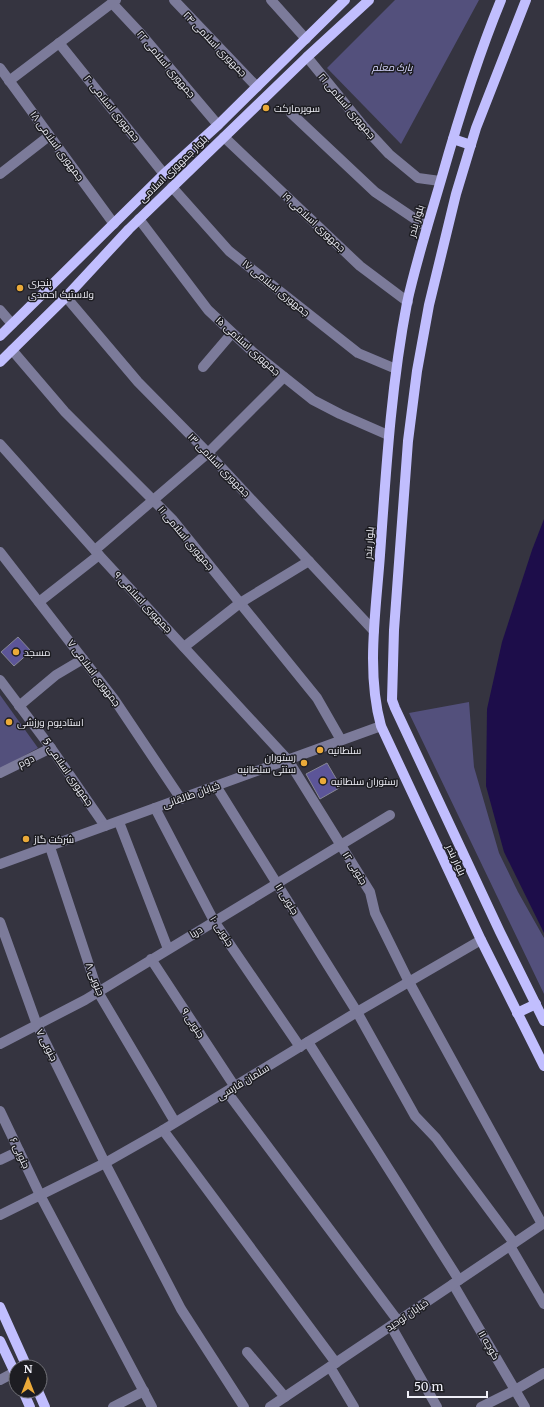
<svg xmlns="http://www.w3.org/2000/svg" width="544" height="1407" font-family="Merriweather,Cairo,serif">
  <style>
    .green { fill: #53507c }
    .water { fill: #1d0d4a }
    .building { fill: #5c5598; stroke: #878795 }
    .lines { fill: none; stroke-linecap: round; stroke-linejoin: round }
    .minor { stroke: #7c7b9a; stroke-width: 10 }
    .major { stroke: #c1befe; stroke-width: 10 }
    .poi-dot { fill: #ebaa39; stroke: #1d1d22; stroke-width: 1.5 }
    .labels { text-anchor: middle; dominant-baseline: central; stroke-width: 3; stroke-linejoin: round; paint-order: stroke }
    .street-label { font-size: 10px; fill: #efeff7; stroke: #1d1d22 }
    .park-label { font-size: 10px; font-style: italic; fill: #d7d6fe; stroke: #1d1d22 }
    .poi-label { font-size: 10px; fill: #efeff7; stroke: #1d1d22; text-anchor: start }
  </style>
  <rect width="100%" height="100%" fill="#353440"/>
  <g class="green">
    <path d="M395,0H479L401,144L327,68Z"/>
    <path d="M0,695L38,748L0,769Z"/>
    <path d="M469,702L474,767L499,853L518,892L544,938V994L409,713Z"/>
  </g>
  <path class="water" d="M544,519V933L504,852L486,786L487,709L502,642L532,550Z"/>
  <g class="building">
    <path d="M18,637L31,651L14,666L1,652Z"/>
    <path d="M327,763L341,787L320,799L306,774Z"/>
  </g>
  <g class="lines">
    <g class="minor">
      <path d="M174,0L257,87"/>
      <path d="M271,0L306,39"/>
      <path d="M112,3L141,34L218,125"/>
      <path d="M59,43L164,174"/>
      <path d="M307,57L364,127L389,154L418,178L440,181"/>
      <path d="M0,68L114,224"/>
      <path d="M9,81L116,0"/>
      <path d="M291,113L375,192L427,227"/>
      <path d="M224,137L360,266L408,302"/>
      <path d="M0,174L49,136"/>
      <path d="M172,187L229,251L358,353L396,369"/>
      <path d="M139,219L208,310L254,353L313,400L340,414L388,435"/>
      <path d="M66,297L138,382L208,453L374,631"/>
      <path d="M0,310L12,324"/>
      <path d="M12,350L65,412L172,519L317,698L341,740"/>
      <path d="M203,367L232,333"/>
      <path d="M0,444L99,555L288,760L370,892L375,913L409,982L542,1224"/>
      <path d="M95,550L208,453L284,377"/>
      <path d="M0,552L114,699L181,799"/>
      <path d="M39,602L99,555"/>
      <path d="M184,647L240,603L309,561"/>
      <path d="M0,680L51,748L105,826"/>
      <path d="M19,706L56,675L83,659"/>
      <path d="M0,773L51,748"/>
      <path d="M216,786L357,1012L415,1116L436,1138L514,1243"/>
      <path d="M155,808L214,921L300,1047"/>
      <path d="M119,822L168,949"/>
      <path d="M50,847L98,992L175,1122"/>
      <path d="M0,864L381,726"/>
      <path d="M0,922L37,1025L105,1163L181,1309L244,1407"/>
      <path d="M151,959L235,1087"/>
      <path d="M308,1042L459,1280"/>
      <path d="M0,1044L85,1000L390,815"/>
      <path d="M227,1092L398,1321"/>
      <path d="M0,1111L40,1195L152,1407"/>
      <path d="M163,1130L336,1363"/>
      <path d="M0,1160L19,1151"/>
      <path d="M0,1215L105,1163L163,1130L357,1012L481,940"/>
      <path d="M510,1246L544,1304"/>
      <path d="M453,1284L525,1407"/>
      <path d="M391,1326L437,1407"/>
      <path d="M247,1352L285,1397"/>
      <path d="M330,1367L354,1407"/>
      <path d="M0,1380L15,1372"/>
      <path d="M113,1407L144,1391"/>
      <path d="M270,1407L544,1223"/>
      <path d="M481,1407L515,1390L544,1373"/>
    </g>
    <g class="major">
      <path d="M501,0C477,58 458,120 441,180C429,221 416,262 407,303C391,386 386,471 380,555C376,611 366,672 381,726L481,940L544,1066"/>
      <path d="M526,0L476,128L456,194L429,305L417,371L408,441L394,630L392,700L395,708L500,932L544,1021"/>
      <path d="M453,139L471,145"/>
      <path d="M0,336L164,174L218,125L345,0"/>
      <path d="M0,362L66,297L129,229L307,57L369,0"/>
      <path d="M517,1013L536,1004"/>
      <path d="M0,1307L27,1367"/>
      <path d="M0,1341L16,1375"/>
      <path d="M23,1391L30,1407"/>
      <path d="M38,1391L45,1407"/>
    </g>
  </g>
  <g class="poi-dot">
    <circle cx="266" cy="108" r="4"/>
    <circle cx="20" cy="288" r="4"/>
    <circle cx="16" cy="652" r="4"/>
    <circle cx="9" cy="722" r="4"/>
    <circle cx="320" cy="750" r="4"/>
    <circle cx="304" cy="763" r="4"/>
    <circle cx="323" cy="781" r="4"/>
    <circle cx="26" cy="839" r="4"/>
  </g>
  <g class="labels">
    <g class="street-label">
      <text transform="translate(215 44) rotate(46)">جمهوری اسلامی ۲۴</text>
      <text transform="translate(166 64) rotate(50)">جمهوری اسلامی ۲۲</text>
      <text transform="translate(347 106) rotate(50)">جمهوری اسلامی ۲۱</text>
      <text transform="translate(112 108) rotate(51)">جمهوری اسلامی ۲۰</text>
      <text transform="translate(57 146) rotate(54)">جمهوری اسلامی ۱۸</text>
      <text transform="translate(173 169) rotate(-44)">بلوار جمهوری اسلامی</text>
      <text transform="translate(416 221) rotate(-74)">بلوار بندر</text>
      <text transform="translate(314 222) rotate(43)">جمهوری اسلامی ۱۹</text>
      <text transform="translate(276 288) rotate(39)">جمهوری اسلامی ۱۷</text>
      <text transform="translate(248 346) rotate(42)">جمهوری اسلامی ۱۵</text>
      <text transform="translate(219 465) rotate(46)">جمهوری اسلامی ۱۳</text>
      <text transform="translate(186 538) rotate(50)">جمهوری اسلامی ۱۱</text>
      <text transform="translate(369 543) rotate(-86)">بلوار بندر</text>
      <text transform="translate(143 602) rotate(47)">جمهوری اسلامی ۹</text>
      <text transform="translate(94 673) rotate(53)">جمهوری اسلامی ۷</text>
      <text transform="translate(26 761) rotate(-26)">دوم</text>
      <text transform="translate(68 772) rotate(55)">جمهوری اسلامی 5</text>
      <text transform="translate(191 795) rotate(-20)">خیابان طالقانی</text>
      <text transform="translate(456 860) rotate(65)">بلوار بندر</text>
      <text transform="translate(355 868) rotate(58)">۱۲ جنوبی</text>
      <text transform="translate(287 899) rotate(58)">۱۱ جنوبی</text>
      <text transform="translate(222 931) rotate(57)">۱۰ جنوبی</text>
      <text transform="translate(196 932) rotate(-31)">دریا</text>
      <text transform="translate(95 979) rotate(69)">۸ جنوبی</text>
      <text transform="translate(193 1023) rotate(57)">۹ جنوبی</text>
      <text transform="translate(47 1045) rotate(63)">۷ جنوبی</text>
      <text transform="translate(243 1082) rotate(-31)">سلمان فارسی</text>
      <text transform="translate(20 1153) rotate(65)">۶ جنوبی</text>
      <text transform="translate(407 1315) rotate(-34)">خیابان توحید</text>
      <text transform="translate(489 1345) rotate(60)">کوچه ۱۱</text>
    </g>
    <g class="park-label">
      <text x="392" y="67">پارک معلم</text>
    </g>
    <g class="poi-label">
      <text x="274" y="108">سوپرمارکت</text>
      <text x="28" y="282">پنچری<tspan x="28" dy="12">ولاستیک احمدی</tspan></text>
      <text x="24" y="652">مسجد</text>
      <text x="17" y="722">استادیوم ورزشی</text>
      <text x="328" y="750">سلطانيه</text>
      <text x="296" y="757" text-anchor="end">رستوران<tspan x="296" dy="12">سنتی سلطانیه</tspan></text>
      <text x="331" y="781">رستوران سلطانیه</text>
      <text x="34" y="839">شرکت گاز</text>
    </g>
  </g>
  <g transform="translate(28 1379)"><circle r="19" fill="#1d1d22" stroke="#717177"/>
  <path d="M0-3L7 15L0 10L-7 15Z" fill="#ebaa39"/>
  <text y="-6" font-size="11" font-weight="bold" text-anchor="middle" fill="#efeff7">N</text>
  </g>
  <path d="M408 1391v6h79v-6" fill="none" stroke="#efeff7" stroke-width="2"/>
  <text x="414" y="1391" font-size="12" fill="#efeff7" stroke="#1d1d22" stroke-width="3" paint-order="stroke">50 m</text>
</svg>
